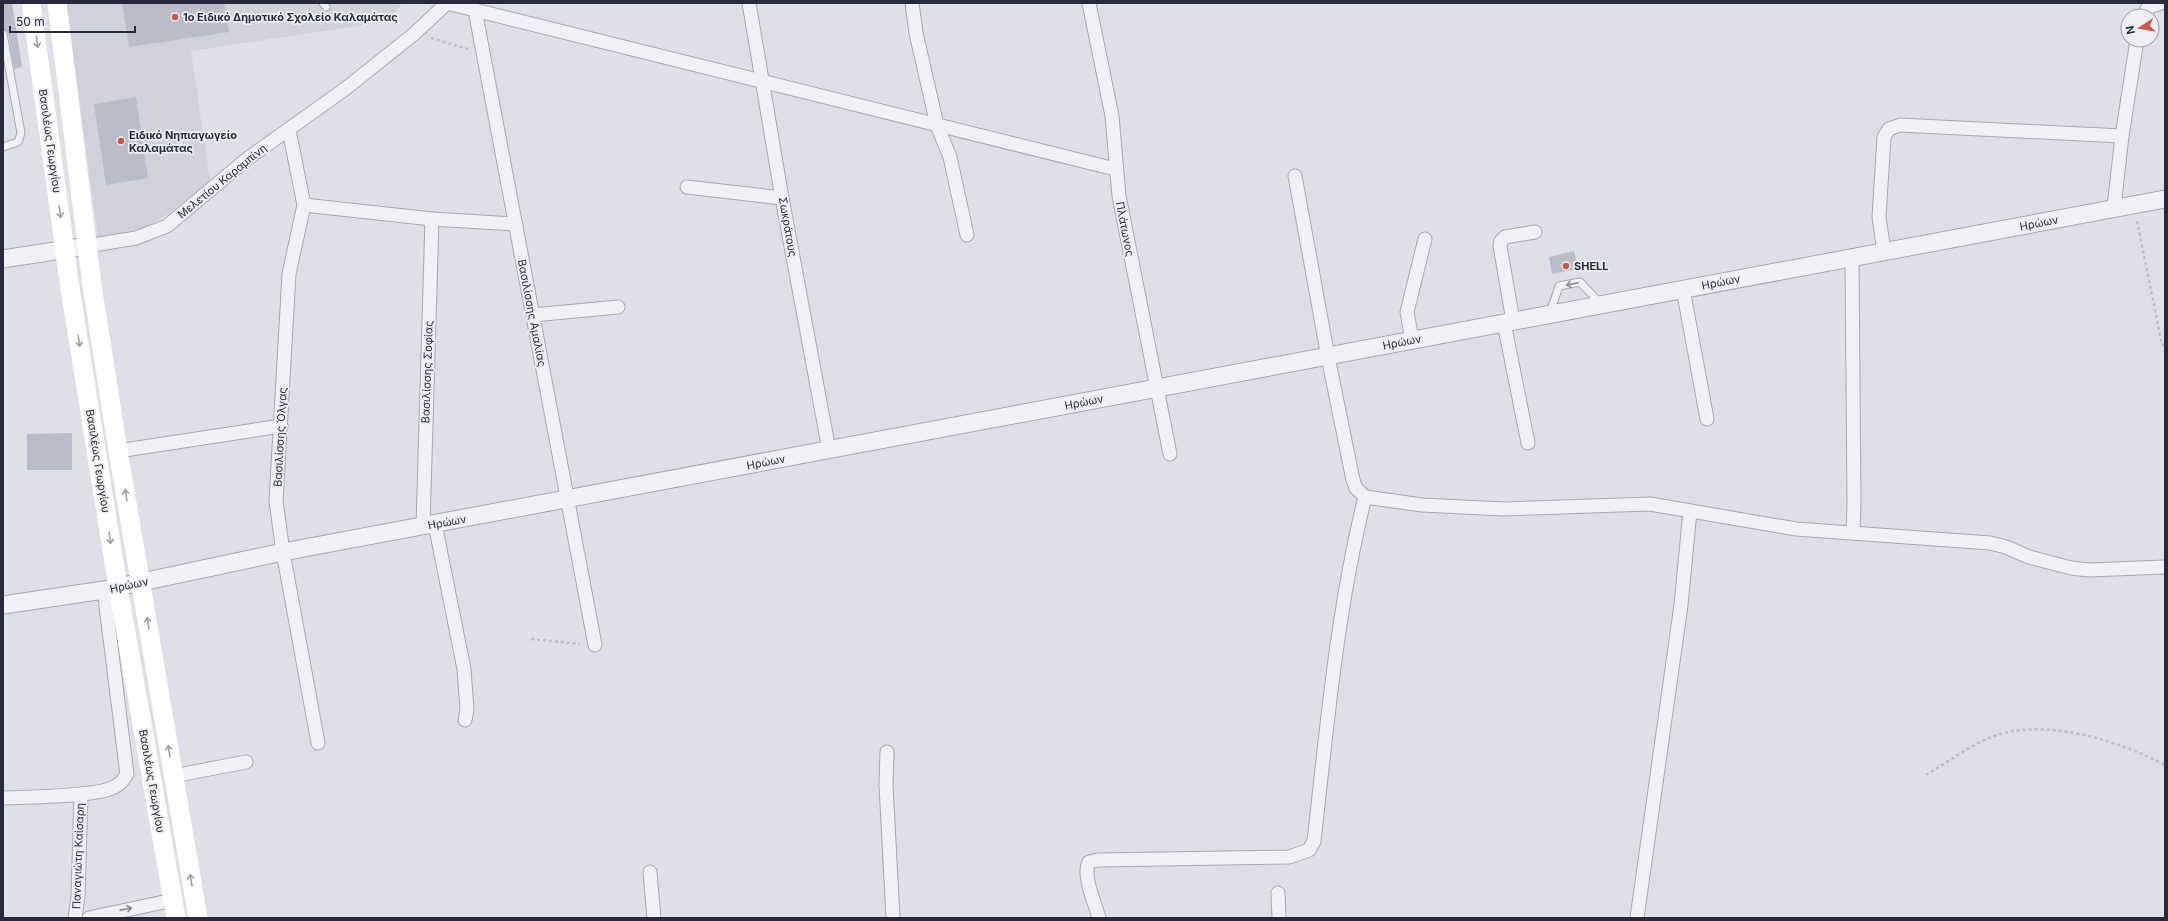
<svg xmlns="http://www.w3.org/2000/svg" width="2168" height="921" font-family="Inter,sans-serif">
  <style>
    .built { fill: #d0d1db }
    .building { fill: #bbbcc9 }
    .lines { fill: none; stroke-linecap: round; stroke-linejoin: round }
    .service-casing { stroke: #a7a8b4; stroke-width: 9 }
    .minor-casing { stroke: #a7a8b4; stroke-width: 15 }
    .tertiary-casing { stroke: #a7a8b4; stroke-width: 19 }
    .path { stroke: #bcbcc5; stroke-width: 2.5; stroke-dasharray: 3 3; stroke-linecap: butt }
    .service { stroke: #f0f0f5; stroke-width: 7 }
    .minor { stroke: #f0f0f5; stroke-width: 13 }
    .tertiary { stroke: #f0f0f5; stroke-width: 17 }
    .secondary { stroke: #fff; stroke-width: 19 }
    .oneway { stroke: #9e9fa7 }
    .oneway2 { stroke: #8c8c98 }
    .poi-dot { fill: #c75a48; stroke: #edeef4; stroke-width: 1.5 }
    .labels { text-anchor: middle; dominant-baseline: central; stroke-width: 3.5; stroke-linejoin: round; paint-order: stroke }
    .poi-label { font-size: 11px; font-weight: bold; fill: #28293c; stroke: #edeef4; text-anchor: start }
    .street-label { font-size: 11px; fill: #28293c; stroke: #edeef4 }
  </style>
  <rect width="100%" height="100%" fill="#dedfe7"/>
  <path class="built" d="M66,3H403L385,22L191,51L210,181L168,214L143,228L98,238Z"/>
  <g class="building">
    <path d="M3,3H12L22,67L14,69L8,33L3,29Z"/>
    <path d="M122,3H224L229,32L129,47Z"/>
    <path d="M136,97L148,178L106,185L94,104Z"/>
    <path d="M1574,251L1578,269L1552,274L1549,257Z"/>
    <path d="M72,433V470H27V434Z"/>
  </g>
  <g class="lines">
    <g class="service-casing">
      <g id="service">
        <path d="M323,3L326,7"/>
        <path d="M3,34L21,133L18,142L3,147"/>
        <path d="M1550,313L1559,286L1580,282L1600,303"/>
      </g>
    </g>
    <g class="minor-casing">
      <g id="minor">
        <path d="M447,3L475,10L595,645"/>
        <path d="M749,3L782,198L829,450"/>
        <path d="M912,3L916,33L937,125L950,157L967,235"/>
        <path d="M1089,3L1112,116L1119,196L1170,454"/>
        <path d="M475,10L1115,169"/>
        <path d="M2144,16L2148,7L2161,3"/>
        <path d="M289,130L304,205L289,274L276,501L283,552L318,743"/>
        <path d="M1295,176L1328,357L1353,480L1356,488L1365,497L1422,505L1504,509L1650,504L1796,529L1990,543L2006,547L2029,557L2071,568L2089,570L2165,567"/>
        <path d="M687,187L782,198"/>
        <path d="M304,205L432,219L516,224"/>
        <path d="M2112,209L2114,207L2122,136L2137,40"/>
        <path d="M87,246L136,238L167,226L247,159L345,89L414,34L447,3"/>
        <path d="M1884,252L1879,217L1884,137L1889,129L1900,125L2122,136"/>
        <path d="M1852,258L1854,503L1853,533"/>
        <path d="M1683,289L1707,419"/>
        <path d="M533,315L618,307"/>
        <path d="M1513,321L1500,246L1501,241L1505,237L1535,232"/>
        <path d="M1504,323L1528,443"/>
        <path d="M1412,340L1407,312L1425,239"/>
        <path d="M118,451L281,426"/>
        <path d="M435,524L464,669L467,710L465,720"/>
        <path d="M423,526L432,219"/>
        <path d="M887,752L886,785L893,918"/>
        <path d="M173,776L246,762"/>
        <path d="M3,798C27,797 96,797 114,787C121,784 123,780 127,774L104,590"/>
        <path d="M650,872L654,918"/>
        <path d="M1278,893L1279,918"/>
        <path d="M75,918L78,897L81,794"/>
        <path d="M89,918L173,900"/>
        <path d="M1099,918C1095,903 1082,875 1089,862L1098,860L1289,857L1309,850L1314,841C1327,726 1337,610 1365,497"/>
        <path d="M1637,918L1681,605L1690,511"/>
      </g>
    </g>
    <g class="tertiary-casing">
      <g id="tertiary">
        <path d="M3,259L87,246"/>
        <path d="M3,605L104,590L283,552L2165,199"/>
      </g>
    </g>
    <g class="path">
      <path d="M431,38L468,49"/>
      <path d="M2137,221L2162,345L2165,344"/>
      <path d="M531,639L580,644"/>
      <path d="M1926,775C1947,763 1967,747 1989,738C2042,716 2117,740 2165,765"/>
    </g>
    <use href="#service" class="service"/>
    <use href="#minor" class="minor"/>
    <use href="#tertiary" class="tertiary"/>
    <g class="secondary">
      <path d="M31,3L70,288L118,587L176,918"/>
      <path d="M57,3L92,285L118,451L198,918"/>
    </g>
  </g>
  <defs><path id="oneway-shaft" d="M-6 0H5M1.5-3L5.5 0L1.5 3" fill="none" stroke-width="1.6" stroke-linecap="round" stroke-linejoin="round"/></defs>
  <g class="oneway">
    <use href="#oneway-shaft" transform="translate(37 42) rotate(82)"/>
    <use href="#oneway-shaft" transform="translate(60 212) rotate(82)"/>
    <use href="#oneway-shaft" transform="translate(79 341) rotate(81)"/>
    <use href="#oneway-shaft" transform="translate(126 495) rotate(-100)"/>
    <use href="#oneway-shaft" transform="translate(110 538) rotate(81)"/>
    <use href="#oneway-shaft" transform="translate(148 623) rotate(-99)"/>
    <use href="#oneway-shaft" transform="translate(169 751) rotate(-99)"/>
    <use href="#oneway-shaft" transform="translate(191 880) rotate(-100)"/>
  </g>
  <g class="oneway2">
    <use href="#oneway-shaft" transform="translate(1572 284) rotate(169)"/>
    <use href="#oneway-shaft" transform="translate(126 909) rotate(-11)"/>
  </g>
  <g class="poi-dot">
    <circle cx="175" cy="17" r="4"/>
    <circle cx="121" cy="141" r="4"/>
    <circle cx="1566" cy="266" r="4"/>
  </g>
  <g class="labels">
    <g class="poi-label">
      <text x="183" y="17">1ο Ειδικό Δημοτικό Σχολείο Καλαμάτας</text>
      <text x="129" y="135">Ειδικό Νηπιαγωγείο<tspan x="129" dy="13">Καλαμάτας</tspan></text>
      <text x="1574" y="266">SHELL</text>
    </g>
    <g class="street-label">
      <text transform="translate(50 141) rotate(82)">Βασιλέως Γεωργίου</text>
      <text transform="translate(222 181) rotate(-39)">Μελετίου Καραμπίνη</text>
      <text transform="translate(2039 223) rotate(-11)">Ηρώων</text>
      <text transform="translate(788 227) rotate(80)">Σωκράτους</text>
      <text transform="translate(1125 229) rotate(79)">Πλάτωνος</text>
      <text transform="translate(1721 282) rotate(-11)">Ηρώων</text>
      <text transform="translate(532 313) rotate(79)">Βασιλίσσης Αμαλίας</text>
      <text transform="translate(1402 342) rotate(-11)">Ηρώων</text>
      <text transform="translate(427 372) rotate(-88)">Βασιλίσσης Σοφίας</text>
      <text transform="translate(1084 402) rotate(-11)">Ηρώων</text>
      <text transform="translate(280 437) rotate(-87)">Βασιλίσσης Όλγας</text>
      <text transform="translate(98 461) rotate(81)">Βασιλέως Γεωργίου</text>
      <text transform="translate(766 462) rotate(-11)">Ηρώων</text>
      <text transform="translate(447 522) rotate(-10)">Ηρώων</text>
      <text transform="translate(129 585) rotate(-12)">Ηρώων</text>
      <text transform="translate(152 781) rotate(80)">Βασιλέως Γεωργίου</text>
      <text transform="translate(78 856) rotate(-88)">Παναγιώτη Καίσαρη</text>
    </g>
  </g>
  <rect width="2168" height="921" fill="none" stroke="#28293c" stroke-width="8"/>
  <g transform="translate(2140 28) rotate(258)"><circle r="19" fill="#edeef4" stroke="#9e9faa"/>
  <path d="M0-3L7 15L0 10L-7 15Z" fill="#c75a48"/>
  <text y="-6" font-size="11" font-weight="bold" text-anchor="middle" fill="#28293c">N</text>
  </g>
  <path d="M10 26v6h125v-6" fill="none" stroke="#28293c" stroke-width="2"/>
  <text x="16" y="26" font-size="12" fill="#28293c" stroke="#edeef4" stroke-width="3" paint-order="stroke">50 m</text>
</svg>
